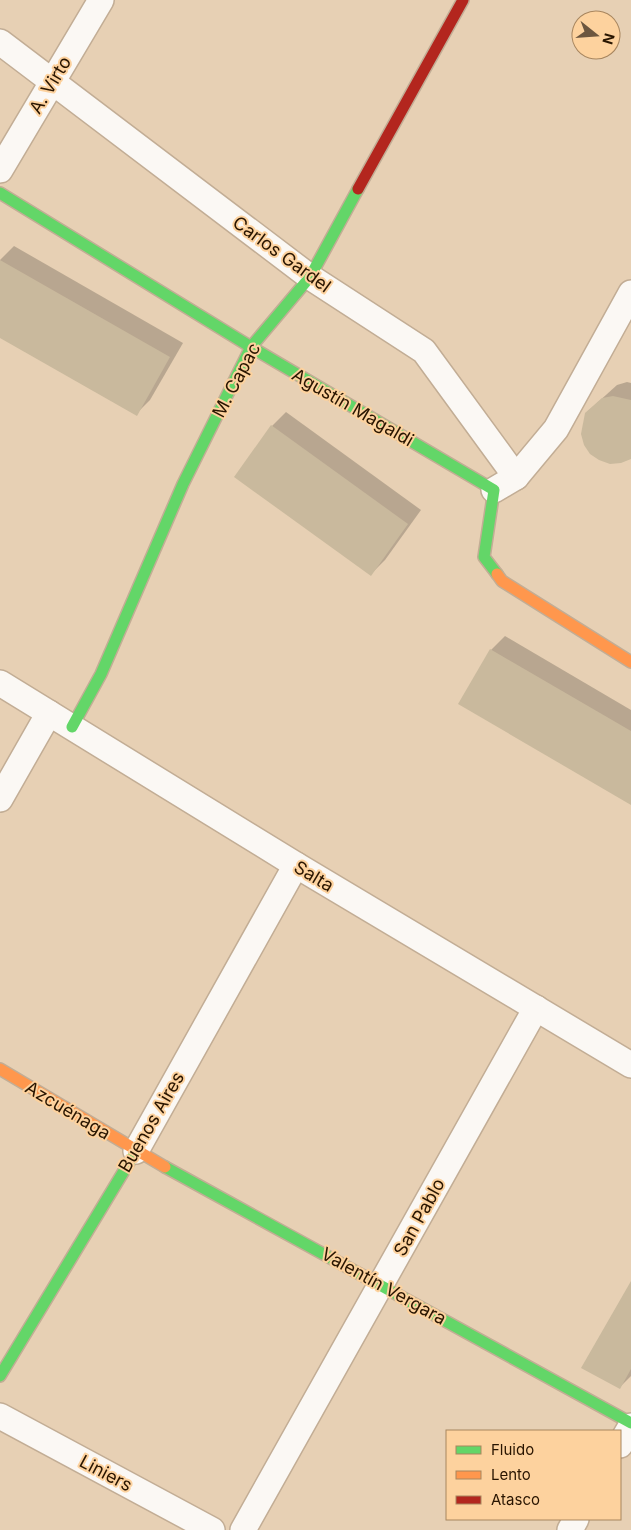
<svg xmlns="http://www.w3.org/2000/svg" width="631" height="1530" font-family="Inter,sans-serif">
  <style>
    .shadow { fill: #0003 }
    .building { fill: #c9b99d }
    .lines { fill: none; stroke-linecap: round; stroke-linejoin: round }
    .street-casing { stroke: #c2ad95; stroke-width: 28 }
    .fast-casing { stroke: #c2ad95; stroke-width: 14 }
    .slow-casing { stroke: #c2ad95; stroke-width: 14 }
    .jam-casing { stroke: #c2ad95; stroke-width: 14 }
    .street { stroke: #fbf8f4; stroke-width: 25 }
    .fast { stroke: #63d668; stroke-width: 11 }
    .slow { stroke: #ff974d; stroke-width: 11 }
    .jam { stroke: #b3261e; stroke-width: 11 }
    .labels { text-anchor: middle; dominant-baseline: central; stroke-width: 4; stroke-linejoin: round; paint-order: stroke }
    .street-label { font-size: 18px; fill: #291500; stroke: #fdd29e }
  </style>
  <rect width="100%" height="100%" fill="#e7d0b4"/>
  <g class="shadow">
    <path d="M14,246L183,343L150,400L136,414L0,336V260Z"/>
    <path d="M627,382L631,383V458L582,434L586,413L617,385Z"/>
    <path d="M286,412L421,510L385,560L371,574L272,426Z"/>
    <path d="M505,636L631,710V803L491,650Z"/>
    <path d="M631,1284V1376L619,1388Z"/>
  </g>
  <g class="building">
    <path d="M0,260L170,357L137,416L0,338Z"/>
    <path d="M613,396L631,400V459L621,463L610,464L599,460L590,454L584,445L581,434L585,413L602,398Z"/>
    <path d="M271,425L408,524L371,576L234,477Z"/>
    <path d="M490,649L631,731V805L458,704Z"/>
    <path d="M631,1281V1369L620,1389L581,1368Z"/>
  </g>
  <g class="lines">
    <g class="street-casing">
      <g id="street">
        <path d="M0,42L310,277L424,351L516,477L494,490"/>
        <path d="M0,170L101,0"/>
        <path d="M516,477L556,429L631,293"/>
        <path d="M0,683L296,865L631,1065"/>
        <path d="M0,799L49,713"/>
        <path d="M136,1151L296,865"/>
        <path d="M0,1416L212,1530"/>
        <path d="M620,1445L631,1426"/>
        <path d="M243,1530L536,1008"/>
        <path d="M570,1530L576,1519"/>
      </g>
    </g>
    <g class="fast-casing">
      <g id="fast">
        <path d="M0,193L251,347L494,490L484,557L497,574"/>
        <path d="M72,727L101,674L183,484L251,347L310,277L358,189"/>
        <path d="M165,1167L631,1423"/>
        <path d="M0,1376L136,1151"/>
      </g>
    </g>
    <g class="slow-casing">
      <g id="slow">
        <path d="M497,574L502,581L631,662"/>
        <path d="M0,1069L165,1167"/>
      </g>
    </g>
    <g class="jam-casing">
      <path id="jam" d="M358,189L463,0"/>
    </g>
    <use href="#street" class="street"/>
    <use href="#fast" class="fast"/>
    <use href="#slow" class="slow"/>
    <use href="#jam" class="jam"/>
  </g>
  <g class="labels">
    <g class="street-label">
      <text transform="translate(50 85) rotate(-59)">A. Virto</text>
      <text transform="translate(282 254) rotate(36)">Carlos Gardel</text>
      <text transform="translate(236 380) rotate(-62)">M. Capac</text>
      <text transform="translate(353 407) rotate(30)">Agustín Magaldi</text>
      <text transform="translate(314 876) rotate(31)">Salta</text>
      <text transform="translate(68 1110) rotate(31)">Azcuénaga</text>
      <text transform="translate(151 1122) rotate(-60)">Buenos Aires</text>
      <text transform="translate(419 1217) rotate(-61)">San Pablo</text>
      <text transform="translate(384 1286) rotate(29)">Valentín Vergara</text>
      <text transform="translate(106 1473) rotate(28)">Liniers</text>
    </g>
  </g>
  <rect x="446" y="1430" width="175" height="90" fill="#fdd29e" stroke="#a8865f"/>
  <rect x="456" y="1446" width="25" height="8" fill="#63d668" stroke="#a8865f"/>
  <text x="491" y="1455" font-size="15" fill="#291500">Fluido</text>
  <rect x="456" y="1471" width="25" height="8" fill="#ff974d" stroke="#a8865f"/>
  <text x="491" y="1480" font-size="15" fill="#291500">Lento</text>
  <rect x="456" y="1496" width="25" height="8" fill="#b3261e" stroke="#a8865f"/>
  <text x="491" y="1505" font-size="15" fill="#291500">Atasco</text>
  <g transform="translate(596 35) rotate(107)"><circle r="24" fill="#fdd29e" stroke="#a8865f"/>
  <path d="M0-4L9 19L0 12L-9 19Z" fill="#6c563f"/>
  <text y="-8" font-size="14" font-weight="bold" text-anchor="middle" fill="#291500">N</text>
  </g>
</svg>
